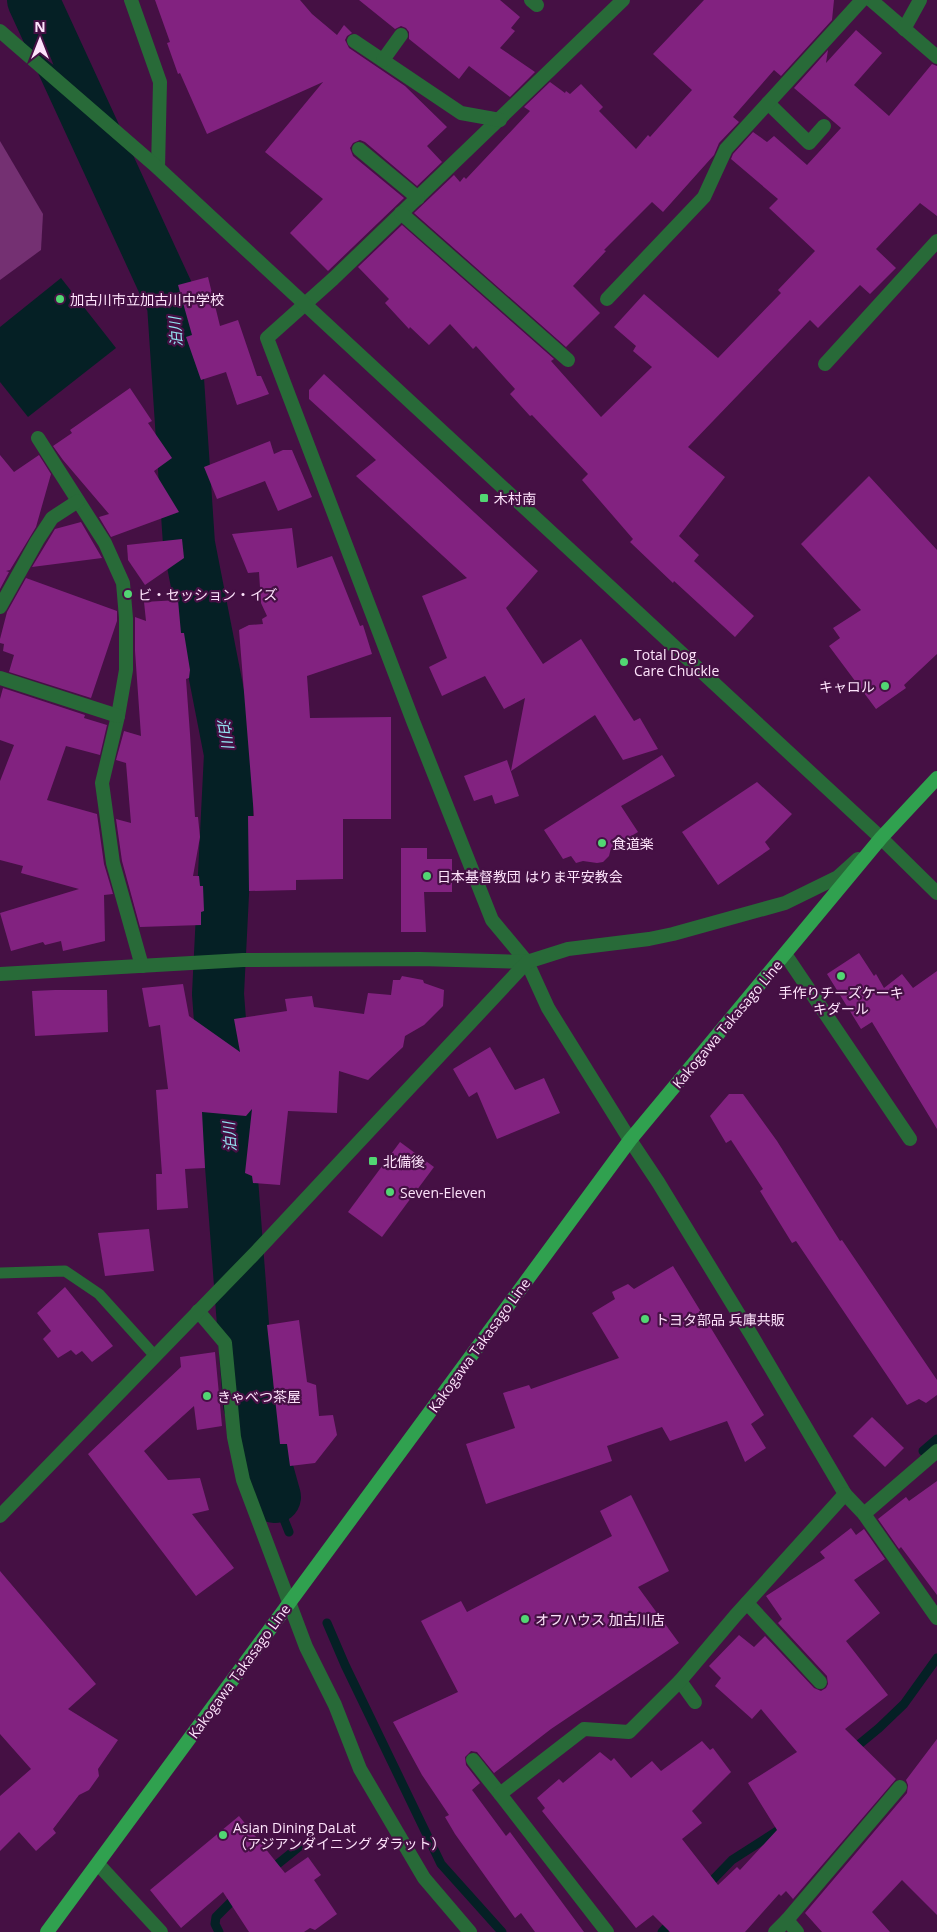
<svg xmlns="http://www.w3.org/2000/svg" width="937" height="1932" font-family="'Open Sans','Noto Sans JP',sans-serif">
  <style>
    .green { fill: #743072 }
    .water { fill: #052025 }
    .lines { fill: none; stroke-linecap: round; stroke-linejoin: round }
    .stream { stroke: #052025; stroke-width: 9 }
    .river { stroke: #052025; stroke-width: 52 }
    .building { fill: #822280 }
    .service { stroke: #286a38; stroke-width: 11 }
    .minor { stroke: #286a38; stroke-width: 14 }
    .tertiary { stroke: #286a38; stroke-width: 14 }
    .primary { stroke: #30a14f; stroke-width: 14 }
    .poi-dot { fill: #52d673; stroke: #451044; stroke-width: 2 }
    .labels { text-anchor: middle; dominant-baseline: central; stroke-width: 4.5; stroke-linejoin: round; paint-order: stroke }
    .poi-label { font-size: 14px; fill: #fde3fb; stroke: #451044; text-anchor: start }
    .street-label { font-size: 14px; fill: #fde3fb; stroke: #451044 }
    .water-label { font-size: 15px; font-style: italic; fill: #95e5f2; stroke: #451044 }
  </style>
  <rect width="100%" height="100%" fill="#451044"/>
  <path class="green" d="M0,141L43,214L41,250L0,280Z"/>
  <path class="water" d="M61,278L116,348L28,417L0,382V327Z"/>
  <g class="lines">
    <g class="stream">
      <path d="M923,1451L937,1439"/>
      <path d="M275,1497L289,1532"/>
      <path d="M327,1623L345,1665L441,1864L502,1932"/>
      <path d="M851,1751L879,1728L904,1704L937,1658"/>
      <path d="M269,1871L300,1846"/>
      <path d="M705,1888L732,1860L785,1826"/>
      <path d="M219,1932L215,1924L216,1917L237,1896"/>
      <path d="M662,1932L673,1920"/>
    </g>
    <path class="river" d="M33,0L173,304L189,544L230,754L218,994L249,1404L275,1497"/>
  </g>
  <g class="building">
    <path d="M155,0H300L312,14L337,35L344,25L352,33L347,36L345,40L349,48L405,86L447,127L427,146L442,162L417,186L365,142L360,140L353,143L350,148L353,156L404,198L328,271L290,233L323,199L265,152L323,82L207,134L180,73L178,74L167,43L170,42Z"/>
    <path d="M359,0H500L520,17L511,28L515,31L500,48L535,72L510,97L469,66L459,79L409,39V32L406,28L401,26L395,29Z"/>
    <path d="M704,0H834L832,20L781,76L774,70L733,117L739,122L719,143L714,155L663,212L652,202L604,250L606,251L573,286L600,313L566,347L414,213L454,175L460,182L464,177L466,179L530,111L524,107L550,82L565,93L566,91L570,94L581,84L603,107L599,111L636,149L648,135L650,137L692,90L653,54Z"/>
    <path d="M856,30L882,53L854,85L889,116L932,64L937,66V216L920,203L876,249L896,268L870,294L860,285L818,328L810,320L688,447L725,477L679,536L699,555L694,561L754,616L735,637L674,581L673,583L630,542L633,539L582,480L588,474L532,415L530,416L510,394L515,389L476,346L473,349L450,324L429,345L410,327L409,329L385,303L389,299L358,267L402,225L554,359L551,361L601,417L652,367L633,351L636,346L614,327L644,294L718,358L781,293L778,290L815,251L769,208L778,199L731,159L733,154L753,132L767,142L774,136L807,165L841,128L794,88L828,50L826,63Z"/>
    <path d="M208,277L220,326L238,320L257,376H261L269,394L237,405L226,372L201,380L186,337L192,335L178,285Z"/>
    <path d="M324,374L538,571L506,608L543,664L581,639L634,721L640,718L658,749L623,760L595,715L511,771L525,698L504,709L485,676L442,696L429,667L447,658L422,596L467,578L356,476L376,460L309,399V390Z"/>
    <path d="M130,388L152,421L148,423L172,458L154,471L179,512L111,537L99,517L109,514L63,460L53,446L72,433L70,430Z"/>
    <path d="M270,441L274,454L283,450H292L312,497L278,511L265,481L217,499L204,467Z"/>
    <path d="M0,455L14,472L39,455L51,474L36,527L10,570L6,571L9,572L0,589Z"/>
    <path d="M869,476L937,550V654L904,685L906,688L876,709L829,646L840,638L833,628L861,610L801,544Z"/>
    <path d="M81,522L102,558L32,567L55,529Z"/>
    <path d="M292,528L297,568L332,556L360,626L363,625L372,654L307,676L310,718L391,717V819H343V879L296,880V890L249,891L248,816H254L239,630L249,625L263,624L262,619L267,616L261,603L259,572L248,573L232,534Z"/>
    <path d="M182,539L184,558L145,585L128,560L127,545Z"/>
    <path d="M26,578L117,611V621L91,698L9,672L14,655L3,651L4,644L0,643V639L7,612Z"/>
    <path d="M178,600L181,633H184L190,670L189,678L186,679L190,734L195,817H198L200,837L193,876H199L200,886H203L204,911L201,912V925L140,927L122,861L116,819L131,823L126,763L116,760L124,731L141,736L135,651V617L146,621L144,602Z"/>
    <path d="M3,688L85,715L84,718L107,725L100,755L66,746L47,800L97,814L104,864L113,894L104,895L105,941L63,951L61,941L45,945L43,942L11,951L0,913L79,889L21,873L23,866L0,860V781L14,745L0,740V699Z"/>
    <path d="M662,755L675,776L621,806L638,832L611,848L609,856L603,862L597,863L583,861L576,863L571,856L563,859L544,830Z"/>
    <path d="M507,760L519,796L495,804L492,795L474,801L464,776Z"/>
    <path d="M757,782L792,814L765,842L770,849L718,885L682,832Z"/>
    <path d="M401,848H427V859H452V892H424L426,932H401Z"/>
    <path d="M859,953L874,976L876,974L884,988L902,974L913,988L937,971V1129L872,1022L861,1029L827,974Z"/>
    <path d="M402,976L423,980L424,983L444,990L443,1006L424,1025L405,1036L403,1047L368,1080L339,1071L337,1113L288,1111L280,1185L253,1183L252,1176L245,1173L252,1109L246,1116L202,1112L205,1168L185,1169L188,1208L157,1210L156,1174H162L156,1090L168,1089L160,1025L149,1027L142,988L183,984L189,1016L240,1052L234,1019L287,1011L285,999L312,996L314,1007L364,1014L368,993L391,995L393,980H400Z"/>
    <path d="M55,990H107L108,1032L35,1036L32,991Z"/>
    <path d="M490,1047L515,1090L544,1078L560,1113L497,1139L477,1092L469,1097L453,1069Z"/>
    <path d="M729,1094H743L777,1141L840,1241L842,1240L937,1380V1395L926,1403L919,1399L907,1405L796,1241L792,1243L760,1191L763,1189L731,1140L726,1143L710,1116Z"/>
    <path d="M400,1142L434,1167L382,1237L348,1212Z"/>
    <path d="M149,1229L154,1271L105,1276L98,1233Z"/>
    <path d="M673,1266L764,1415L751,1424L766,1448L745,1462L727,1421L670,1441L662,1427L607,1446L612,1461L486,1504L466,1444L515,1428L503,1393L529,1385L531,1389L619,1358L592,1313L615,1299L612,1292L628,1284L634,1289Z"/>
    <path d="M65,1287L113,1346L92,1362L82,1351L76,1355L71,1350L58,1358L43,1339L51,1331L37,1313Z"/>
    <path d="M299,1320L307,1382L316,1385L319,1416L333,1415L337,1435L315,1463L290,1466L287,1444H280L267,1325Z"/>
    <path d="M215,1352L222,1426L197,1430L194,1406L144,1451L168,1480L200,1478L209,1510L192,1514L234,1568L196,1596L88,1454L181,1367L180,1357Z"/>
    <path d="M872,1417L904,1448L885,1467L853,1436Z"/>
    <path d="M937,1481V1595L901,1547L899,1549L878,1519L906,1497L909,1501Z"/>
    <path d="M631,1495L669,1571L638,1587L679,1643L551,1729L494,1773L477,1752L471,1751L465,1757L466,1765L480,1783L472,1790L506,1836L510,1832L584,1932H535L521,1913L515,1918L455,1834L445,1817L449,1815L422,1775L393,1722L458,1692L421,1621L461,1601L467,1612L612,1536L600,1511Z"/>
    <path d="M851,1528L856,1535L864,1529L885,1559L854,1580L880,1613L846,1641L888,1695L845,1729L896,1779L793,1899L786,1891L781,1896L779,1894L745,1932H670L653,1915L636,1928L542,1811L545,1808L537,1798L559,1779L563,1783L600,1752L611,1761L614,1758L631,1778L652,1761L661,1771L702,1741L710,1750L713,1748L731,1772L692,1811L702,1823L682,1839L718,1885L737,1867L740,1870L777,1830L748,1783L797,1752L761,1709L752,1719L715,1686L721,1678L709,1666L739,1635L754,1647L765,1636L814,1688L821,1691L826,1688L828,1684L827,1676L778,1623L782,1619L766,1596L825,1558L820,1552Z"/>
    <path d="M0,1571L96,1684L68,1709L118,1740L98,1769L99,1776L89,1790L79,1795L53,1829L56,1833L36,1851L19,1832L0,1851V1796L31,1769L0,1734Z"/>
    <path d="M937,1739V1915L902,1880L872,1912L890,1932H822L805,1913L907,1793L908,1785L906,1780Z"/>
    <path d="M239,1816L285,1873L308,1857L321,1875L314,1880L337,1914L315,1930L310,1928L304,1932H249L223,1892L181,1928L150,1890Z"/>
  </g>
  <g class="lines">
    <path class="service" d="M0,1273L65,1271L99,1294L155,1356"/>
    <g class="minor">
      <path d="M131,0L160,82L158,168"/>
      <path d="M531,0L537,5"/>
      <path d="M623,0L333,279L267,338L413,721L492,920L527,962L548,1008L630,1140L658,1182L752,1336L845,1494L864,1514L937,1618"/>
      <path d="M871,0L937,57"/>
      <path d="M904,29L920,0"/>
      <path d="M354,41L461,113L500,120"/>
      <path d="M383,60L401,35"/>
      <path d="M768,103L809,143L824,126"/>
      <path d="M359,149L418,198"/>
      <path d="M401,213L568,360"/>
      <path d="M607,299L704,197L726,149L862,0"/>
      <path d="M825,364L937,241"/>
      <path d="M38,438L105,543L123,583L126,618V670L118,716L102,783L113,863L142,966"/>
      <path d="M0,607L37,541L52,518L78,501"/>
      <path d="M0,678L118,716"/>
      <path d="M785,954L910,1139"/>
      <path d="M198,1311L225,1343L234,1437L243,1480L306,1647L335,1705L360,1769L424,1878L470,1932"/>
      <path d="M864,1514L937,1451"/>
      <path d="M747,1603L820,1682"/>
      <path d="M680,1681L695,1702"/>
      <path d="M473,1760L500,1794"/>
      <path d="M98,1864L161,1932"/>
      <path d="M787,1920L797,1932"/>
      <path d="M607,1932L500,1794L584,1729L629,1732L680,1681L735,1616L845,1494"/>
      <path d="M775,1932L787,1920L900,1787"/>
    </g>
    <g class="tertiary">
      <path d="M0,31L158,168L881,838L937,893"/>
      <path d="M0,974L243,960L420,959L527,962"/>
      <path d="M0,1516L257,1251L527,962L568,949L649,939L673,934L785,903L838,877L858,859"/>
    </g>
    <path class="primary" d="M47,1932L630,1140L881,838L937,778"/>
  </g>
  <g class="poi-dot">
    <circle cx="60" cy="299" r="5"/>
    <rect x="479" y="493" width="10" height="10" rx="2.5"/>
    <circle cx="128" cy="594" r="5"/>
    <circle cx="624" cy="662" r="5"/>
    <circle cx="885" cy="686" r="5"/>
    <circle cx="602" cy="843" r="5"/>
    <circle cx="427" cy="876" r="5"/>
    <circle cx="841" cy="976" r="5"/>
    <rect x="368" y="1156" width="10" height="10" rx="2.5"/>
    <circle cx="390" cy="1192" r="5"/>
    <circle cx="645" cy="1319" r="5"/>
    <circle cx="207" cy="1396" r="5"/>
    <circle cx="525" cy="1619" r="5"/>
    <circle cx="223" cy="1835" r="5"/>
  </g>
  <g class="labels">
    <g class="poi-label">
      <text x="70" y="299">加古川市立加古川中学校</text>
      <text x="494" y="498">木村南</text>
      <text x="138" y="594">ビ・セッション・イズ</text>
      <text x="634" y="654">Total Dog<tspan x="634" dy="16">Care Chuckle</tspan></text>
      <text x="875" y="686" text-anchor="end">キャロル</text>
      <text x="612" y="843">食道楽</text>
      <text x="437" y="876">日本基督教団 はりま平安教会</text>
      <text x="841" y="992" text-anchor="middle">手作りチーズケーキ<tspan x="841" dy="16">キダール</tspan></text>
      <text x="383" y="1161">北備後</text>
      <text x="400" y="1192">Seven-Eleven</text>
      <text x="655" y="1319">トヨタ部品 兵庫共販</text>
      <text x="217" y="1396">きゃべつ茶屋</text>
      <text x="535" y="1619">オフハウス 加古川店</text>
      <text x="233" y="1827">Asian Dining DaLat<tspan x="233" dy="16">（アジアンダイニング ダラット）</tspan></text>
    </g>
    <g class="street-label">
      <text transform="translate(727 1024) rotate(-50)">Kakogawa Takasago Line</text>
      <text transform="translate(479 1345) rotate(-54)">Kakogawa Takasago Line</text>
      <text transform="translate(239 1671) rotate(-54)">Kakogawa Takasago Line</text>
    </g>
    <g class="water-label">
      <text transform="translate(175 332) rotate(-94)">泊川</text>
      <text transform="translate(226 733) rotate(80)">泊川</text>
      <text transform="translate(229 1137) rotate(-94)">泊川</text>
    </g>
  </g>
  <g transform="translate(40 40)" stroke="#451044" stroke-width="4" paint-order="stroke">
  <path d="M0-4L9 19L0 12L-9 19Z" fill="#fde3fb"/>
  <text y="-8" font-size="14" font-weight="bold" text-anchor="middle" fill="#fde3fb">N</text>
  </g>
</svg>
